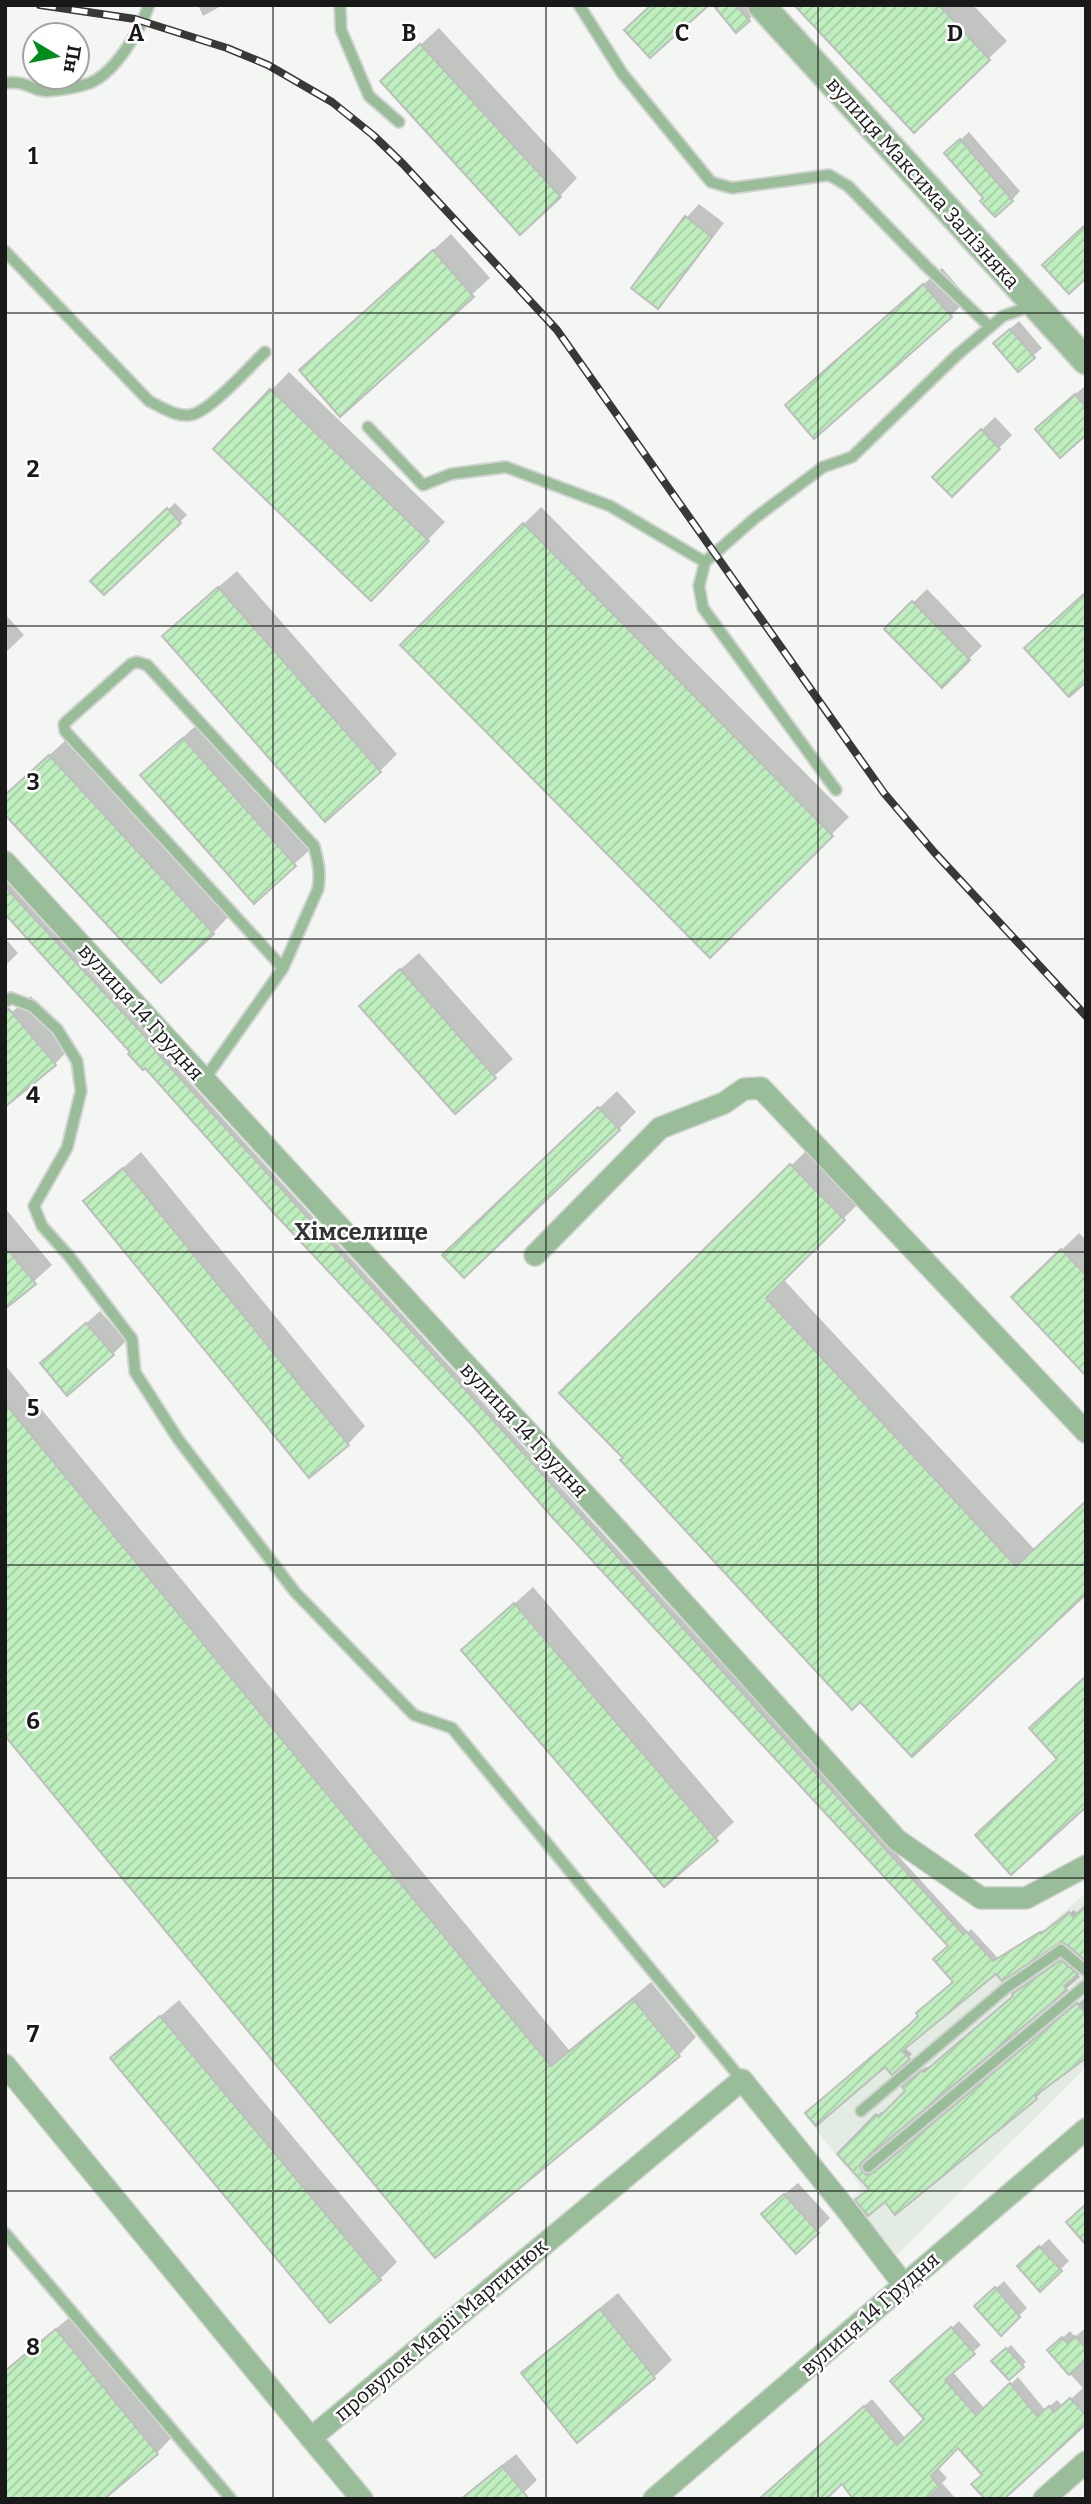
<svg xmlns="http://www.w3.org/2000/svg" width="1091" height="2504" font-family="Bitter,serif">
  <style>
    .built { fill: #e3ece3 }
    .shadow { fill: #0003 }
    .building { fill: url(#building-hatch); stroke: #bcbfbc; stroke-width: 2 }
    .lines { fill: none; stroke-linecap: round; stroke-linejoin: round }
    .service-casing { stroke: #d0d3d0; stroke-width: 14 }
    .minor-casing { stroke: #d0d3d0; stroke-width: 24 }
    .tertiary-casing { stroke: #d0d3d0; stroke-width: 30 }
    .service { stroke: #9abd99; stroke-width: 10 }
    .minor { stroke: #9abd99; stroke-width: 21 }
    .tertiary { stroke: #9abd99; stroke-width: 26 }
    .rail-casing { stroke: #373937; stroke-width: 8 }
    .rail { stroke: #fff; stroke-width: 5; stroke-dasharray: 16; stroke-linecap: butt }
    .grid { fill: none; stroke: #181918; stroke-width: 2; stroke-opacity: 0.55 }
    .labels { text-anchor: middle; dominant-baseline: central; stroke-width: 5; stroke-linejoin: round; paint-order: stroke }
    .street-label { font-size: 21px; fill: #181918; stroke: #fff }
    .quarter-label { font-size: 24px; font-weight: bold; fill: #333533; stroke: #fff }
    .grid-label { font-size: 23px; text-anchor: middle; font-weight: bold; fill: #181918; stroke: #fff; stroke-width: 5; stroke-linejoin: round; paint-order: stroke }
  </style>
  <defs>
    <pattern id="building-hatch" width="6" height="6" patternUnits="userSpaceOnUse" patternTransform="scale(1.75)"><rect width="6" height="6" fill="#bfefbe"/><path d="M-1 1l2-2M0 6l6-6M5 7l2-2" fill="none" stroke="#a3cca3"/></pattern>
  </defs>
  <rect width="100%" height="100%" fill="#f3f6f3"/>
  <path class="built" d="M1086,1893V2067L897,2255L852,2200L861,2187L803,2112L974,1988Z"/>
  <g class="shadow">
    <path d="M198,5H223L203,16Z"/>
    <path d="M715,5H749L756,13L736,30Z"/>
    <path d="M797,5H973L1007,41L914,130Z"/>
    <path d="M439,28L577,178L560,196L399,64Z"/>
    <path d="M969,132L1020,191L1012,200L985,198L955,145Z"/>
    <path d="M699,204L724,223L671,293L658,306L686,218Z"/>
    <path d="M451,234L490,278L340,414L319,353Z"/>
    <path d="M942,268L968,298L951,316L805,388Z"/>
    <path d="M1019,321L1042,348L1033,356L1003,335Z"/>
    <path d="M289,372L445,522L388,581L215,449Z"/>
    <path d="M1086,385V433L1037,429L1050,416Z"/>
    <path d="M995,417L1012,435L952,495L934,477Z"/>
    <path d="M175,503L187,515L104,593L93,581Z"/>
    <path d="M541,507L849,817L710,955L402,645Z"/>
    <path d="M237,571L397,754L380,771L182,618Z"/>
    <path d="M927,589L982,646L942,686L886,629Z"/>
    <path d="M5,614L24,635L5,653Z"/>
    <path d="M201,721L313,847L254,901L160,758Z"/>
    <path d="M67,739L230,915L213,933L15,787Z"/>
    <path d="M5,880L119,1004L121,1003L146,1030L162,1052L968,1932L971,1929L998,1958L1044,1930L1045,1932L1074,1910L1078,1915L1067,1942L1060,1940L996,1972L904,2047L912,2054L892,2072L885,2065L955,1982L951,1946L5,912Z"/>
    <path d="M5,938L18,953L5,966Z"/>
    <path d="M419,953L513,1059L455,1112L379,988Z"/>
    <path d="M31,996L72,1046L55,1064L5,1018Z"/>
    <path d="M617,1091L636,1112L619,1129L462,1238Z"/>
    <path d="M809,1148L861,1201L783,1279L1035,1550L1086,1592L860,1700L562,1393Z"/>
    <path d="M141,1152L365,1426L348,1444L85,1201Z"/>
    <path d="M5,1208L52,1265L5,1307Z"/>
    <path d="M1079,1233L1086,1240V1373L1031,1280Z"/>
    <path d="M100,1311L126,1341L113,1354L42,1363Z"/>
    <path d="M5,1365L569,2050L651,1982L696,2037L679,2055L435,2256L5,1733Z"/>
    <path d="M533,1587L734,1822L665,1885L463,1650Z"/>
    <path d="M1065,1957L1077,1967L1074,1970L1080,1977L866,2156L863,2163L869,2171L879,2170L1086,1997V2053L1038,2092L1040,2094L1036,2098L896,2213L839,2154L881,2112L883,2114L907,2091L908,2083L926,2067L929,2069L1016,1995L1018,1990Z"/>
    <path d="M179,2000L397,2262L380,2279L112,2058Z"/>
    <path d="M798,2183L830,2218L817,2231L776,2201Z"/>
    <path d="M1049,2239L1069,2261L1040,2289L1027,2258Z"/>
    <path d="M1004,2281L1027,2308L1001,2333L976,2306Z"/>
    <path d="M618,2293L672,2360L654,2377L523,2373L541,2356Z"/>
    <path d="M75,2313L174,2435L157,2453L5,2499V2370Z"/>
    <path d="M959,2321L981,2345L952,2371L985,2409L1018,2377L1045,2410L1057,2400L1063,2406L1083,2388L1049,2351L1070,2331L1075,2337L1084,2329L1086,2332V2423L984,2474L959,2446L937,2467L947,2478L942,2483L956,2499H856L842,2481L825,2497L827,2499H761L872,2399L906,2439L926,2419L900,2374Z"/>
    <path d="M1011,2345L1026,2362L1009,2378L994,2361Z"/>
    <path d="M516,2454L537,2480L517,2499H460Z"/>
  </g>
  <g class="building">
    <path d="M651,5H709L650,58L624,30Z"/>
    <path d="M713,5H736L750,21L736,33Z"/>
    <path d="M794,5H939L990,60L914,133Z"/>
    <path d="M420,44L561,197L520,235L380,81Z"/>
    <path d="M960,139L1013,201L995,217L980,201L983,198L944,153Z"/>
    <path d="M685,216L712,237L658,309L631,288Z"/>
    <path d="M1086,224V278L1069,294L1042,265Z"/>
    <path d="M433,250L474,297L340,417L299,370Z"/>
    <path d="M923,284L952,317L814,439L785,405Z"/>
    <path d="M1010,329L1035,358L1018,372L993,343Z"/>
    <path d="M270,389L429,541L371,601L213,449Z"/>
    <path d="M1075,394L1086,407V435L1060,458L1035,429Z"/>
    <path d="M981,429L1000,449L952,497L932,477Z"/>
    <path d="M167,508L181,523L104,595L90,581Z"/>
    <path d="M523,523L833,836L710,958L400,645Z"/>
    <path d="M218,587L381,772L325,822L162,636Z"/>
    <path d="M1086,592V682L1069,697L1024,648Z"/>
    <path d="M912,601L970,660L942,688L884,629Z"/>
    <path d="M183,738L296,866L254,904L140,775Z"/>
    <path d="M49,755L214,934L161,983L5,815V795Z"/>
    <path d="M5,887L142,1033L159,1055L963,1934L966,1931L993,1961L1040,1932L1041,1934L1069,1912L1073,1917L1086,1905V1961L1066,1944L1061,1942L1002,1981L996,1974L902,2051L910,2059L892,2075L885,2067L816,2126L805,2113L910,2024L918,2016L916,2013L953,1982L933,1959L948,1946L552,1517L472,1425L271,1210L145,1068L143,1070L128,1054L130,1052L5,914Z"/>
    <path d="M400,969L496,1078L455,1114L359,1006Z"/>
    <path d="M9,1009L56,1065L5,1107V1010Z"/>
    <path d="M598,1107L620,1130L464,1278L442,1255Z"/>
    <path d="M790,1164L845,1220L766,1298L1016,1566L1086,1501V1594L912,1757L860,1702L852,1710L620,1460L623,1458L559,1393Z"/>
    <path d="M123,1168L349,1445L309,1478L83,1201Z"/>
    <path d="M5,1246L36,1284L5,1309Z"/>
    <path d="M1061,1249L1086,1275V1376L1011,1297Z"/>
    <path d="M86,1323L114,1355L67,1396L40,1363Z"/>
    <path d="M5,1403L551,2066L633,1999L680,2056L435,2258L5,1736Z"/>
    <path d="M514,1603L718,1841L664,1887L461,1650Z"/>
    <path d="M1086,1676V1807L1011,1875L975,1835L1057,1759L1029,1728Z"/>
    <path d="M1061,1960L1078,1974L1064,1986L1067,1990L863,2161L860,2165L862,2171L866,2175L873,2173L1077,2003L1086,2014V2058L1035,2096L1037,2099L895,2215L885,2202L868,2216L855,2200L869,2189L837,2154L876,2114L879,2117L905,2091L902,2087L922,2070L924,2072L1013,1996L1012,1994Z"/>
    <path d="M160,2016L381,2280L330,2323L110,2058Z"/>
    <path d="M784,2194L819,2233L796,2254L761,2214Z"/>
    <path d="M1086,2204V2245L1066,2222Z"/>
    <path d="M1039,2246L1062,2271L1040,2292L1017,2266Z"/>
    <path d="M995,2287L1020,2317L1001,2336L974,2306Z"/>
    <path d="M600,2309L655,2378L577,2443L521,2373Z"/>
    <path d="M951,2327L975,2354L945,2380L976,2415L1010,2383L1037,2416L1049,2406L1054,2412L1070,2398L1086,2415V2424L1004,2499H985L971,2484L982,2475L958,2448L931,2476L940,2487L927,2499H853L842,2484L826,2499H759L864,2406L897,2445L924,2419L890,2381Z"/>
    <path d="M56,2329L158,2454L104,2499H5V2371Z"/>
    <path d="M1075,2336L1086,2348V2360L1069,2375L1047,2350L1062,2337L1067,2343Z"/>
    <path d="M1006,2348L1024,2367L1009,2380L991,2361Z"/>
    <path d="M502,2466L529,2499H461Z"/>
  </g>
  <g class="lines">
    <g class="service-casing">
      <g id="service">
        <path d="M340,5L341,30L369,96L399,122"/>
        <path d="M579,5L622,73L711,182L732,188L829,175L848,186L926,266L990,327"/>
        <path d="M5,83C27,80 32,91 47,91C59,90 79,87 90,83C116,72 140,30 149,5"/>
        <path d="M5,251L149,401C161,407 176,417 190,415C210,412 249,367 265,352"/>
        <path d="M368,427L423,485L451,474L506,467L610,506L705,562"/>
        <path d="M836,790L703,608L699,586L705,562L755,518L823,467L852,457L957,355L1003,316L1032,306"/>
        <path d="M5,1002L11,998L32,1006L57,1029L77,1061L81,1091L67,1148L34,1206L42,1226L69,1256L132,1339L135,1372L178,1439L295,1592L414,1715L452,1728L742,2080"/>
        <path d="M204,1080L283,968L318,889C321,873 318,861 314,846L147,665L137,662L131,664L67,721L64,724L65,731L283,968"/>
        <path d="M861,2111L1006,1988L1061,1950L1086,1971"/>
        <path d="M868,2167L1086,1985"/>
        <path d="M5,2233L231,2499"/>
      </g>
    </g>
    <g class="minor-casing">
      <g id="minor">
        <path d="M5,862L623,1536L897,1840L981,1898H1026L1086,1866"/>
        <path d="M535,1255L660,1128L724,1103L744,1089L761,1088L1086,1432"/>
        <path d="M5,2065L311,2438L742,2080L846,2209L904,2285"/>
        <path d="M311,2438L362,2499"/>
        <path d="M654,2499L1086,2129"/>
        <path d="M1044,2499L1086,2462"/>
      </g>
    </g>
    <g class="tertiary-casing">
      <path id="tertiary" d="M761,5L1086,361"/>
    </g>
    <use href="#service" class="service"/>
    <use href="#minor" class="minor"/>
    <use href="#tertiary" class="tertiary"/>
    <g class="rail-casing">
      <path id="rail" d="M40,5L135,19L227,48L268,65L332,102L373,135L403,164L557,330L884,793L934,852L1086,1016"/>
    </g>
    <use href="#rail" class="rail"/>
  </g>
  <path class="grid" d="M273,5V2499M546,5V2499M818,5V2499M5,313H1086M5,626H1086M5,939H1086M5,1252H1086M5,1565H1086M5,1878H1086M5,2191H1086"/>
  <g class="labels">
    <g class="street-label">
      <text transform="translate(923 183) rotate(48)">вулиця Максима Залізняка</text>
      <text transform="translate(141 1012) rotate(48)">вулиця 14 Грудня</text>
      <text transform="translate(524 1430) rotate(47)">вулиця 14 Грудня</text>
      <text transform="translate(870 2314) rotate(-41)">вулиця 14 Грудня</text>
      <text transform="translate(441 2330) rotate(-40)">провулок Марії Мартинюк</text>
    </g>
    <g class="quarter-label">
      <text x="361" y="1232">Хімселище</text>
    </g>
  </g>
  <g class="grid-label">
    <text x="136" y="41">A</text>
    <text x="409" y="41">B</text>
    <text x="682" y="41">C</text>
    <text x="955" y="41">D</text>
    <text x="33" y="164">1</text>
    <text x="33" y="477">2</text>
    <text x="33" y="790">3</text>
    <text x="33" y="1103">4</text>
    <text x="33" y="1416">5</text>
    <text x="33" y="1729">6</text>
    <text x="33" y="2042">7</text>
    <text x="33" y="2355">8</text>
  </g>
  <rect width="1091" height="2504" fill="none" stroke="#181918" stroke-width="14"/>
  <g transform="translate(56 56) rotate(100)"><circle r="33" fill="#ffffff" stroke="#a3a3a3" stroke-width="2"/>
  <path d="M0-5L12 26L0 18L-12 26Z" fill="#008d1c"/>
  <text y="-10" font-size="19" font-weight="bold" text-anchor="middle" fill="#181918">Пн</text>
  </g>
</svg>
